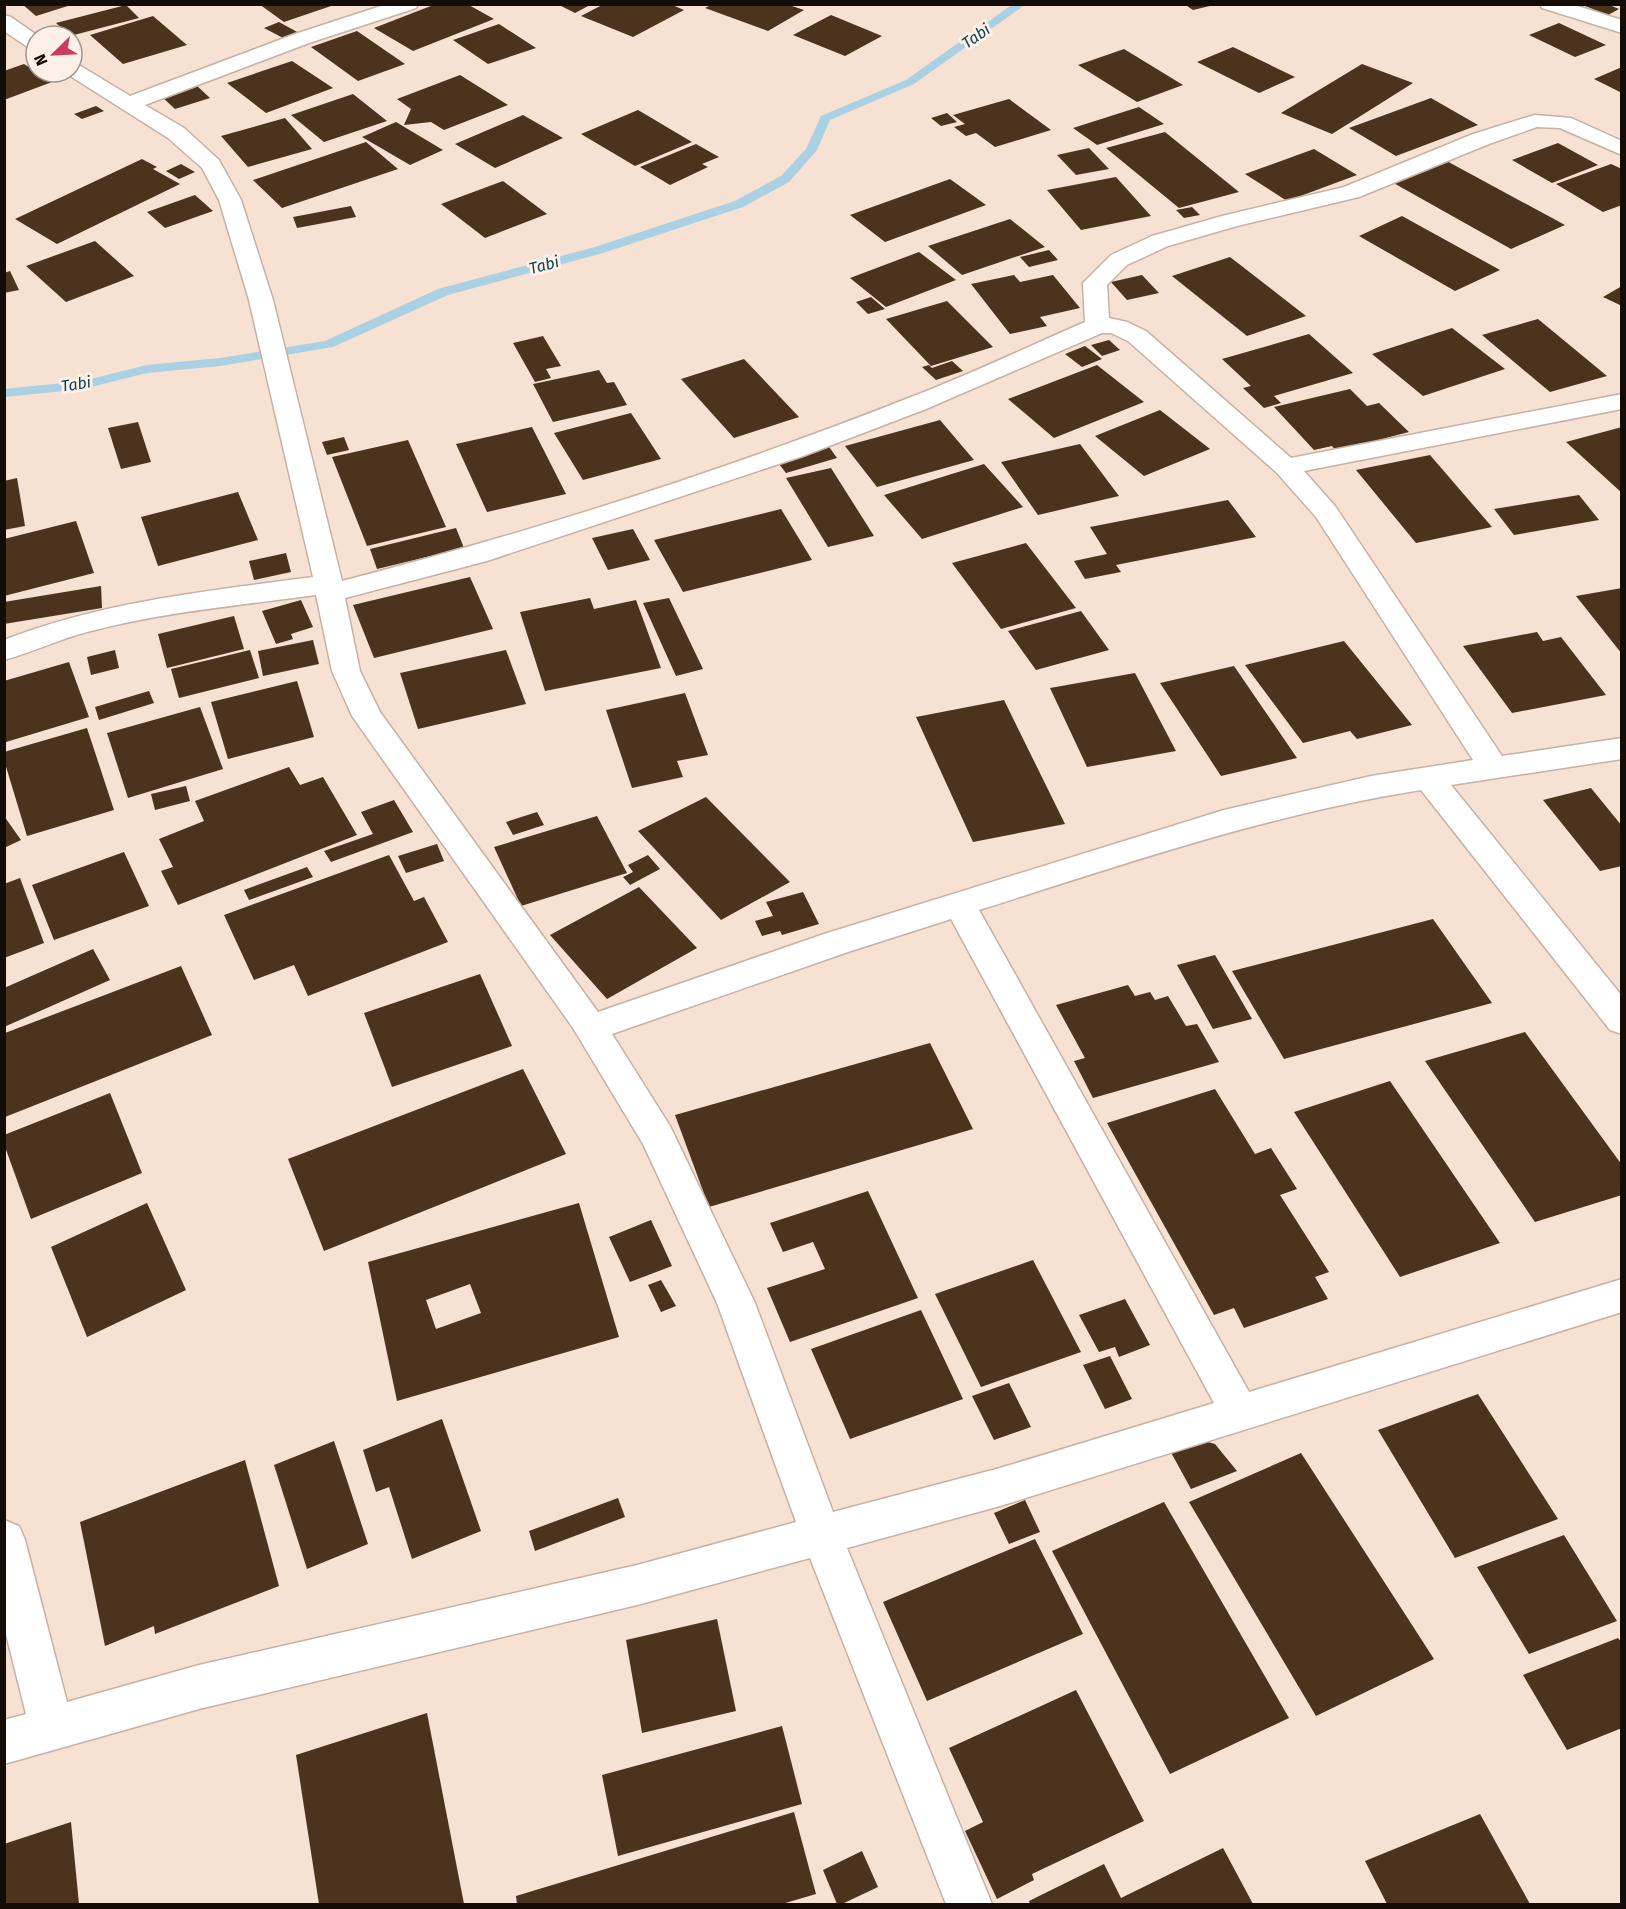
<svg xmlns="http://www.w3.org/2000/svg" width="1626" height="1909" font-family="'Fira Sans',sans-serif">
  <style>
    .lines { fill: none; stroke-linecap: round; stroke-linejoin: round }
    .stream { fill: #a9d0e3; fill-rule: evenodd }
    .building { fill: #4b331d; fill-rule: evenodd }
    .street-casing { stroke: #c6b2a4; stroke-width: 3 }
    .street { fill: #fff; fill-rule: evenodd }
    .labels { text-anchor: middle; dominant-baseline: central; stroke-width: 6; stroke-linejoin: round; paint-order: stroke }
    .far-water-label { font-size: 16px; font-style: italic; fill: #0d4256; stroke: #fdf0e7 }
  </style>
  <rect width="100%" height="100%" fill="#f6e1d2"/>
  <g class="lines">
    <path class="stream" d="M1013,4H1026L914,84L830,120L817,150L789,182L743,207L603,253L448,295L333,347L220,366L147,373L83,389L4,397V389L83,381L147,365L220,358L325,341L438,289L595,247L735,201L781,176L806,149L821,116L906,80Z"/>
  </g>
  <g class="building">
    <path d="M22,4H71V5L36,16Z"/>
    <path d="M259,4H334V5L284,22Z"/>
    <path d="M436,4H467L494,19L413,51L374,28Z"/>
    <path d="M557,4H592L575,13Z"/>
    <path d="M604,4H670L684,10L633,37L581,16Z"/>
    <path d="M1184,4H1214V5L1193,10Z"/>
    <path d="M1580,4H1607L1619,9L1608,15Z"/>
    <path d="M126,5L139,18L70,36L56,23Z"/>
    <path d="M711,5H789L804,10L768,31L705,8Z"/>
    <path d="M831,15L882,36L845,56L793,35Z"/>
    <path d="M153,16L187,45L123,64L90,35Z"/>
    <path d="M279,22L299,33L285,39L264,28Z"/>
    <path d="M1559,23L1606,45L1575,57L1529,35Z"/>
    <path d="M499,24L536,48L488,64L453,40Z"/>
    <path d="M357,31L405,64L358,81L311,47Z"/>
    <path d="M1233,47L1295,77L1259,93L1197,62Z"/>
    <path d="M1124,49L1183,85L1137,102L1078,65Z"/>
    <path d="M292,61L333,88L266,113L227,83Z"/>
    <path d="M24,64L52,82L4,100V71Z"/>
    <path d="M1362,64L1413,83L1332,134L1281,113Z"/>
    <path d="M1622,67V93L1594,79Z"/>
    <path d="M460,75L508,105L444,130L431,122L404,125L411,109L397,99Z"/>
    <path d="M195,84L210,98L175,109L160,95Z"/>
    <path d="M353,94L387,121L324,142L291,115Z"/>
    <path d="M1431,98L1478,125L1396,156L1349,128Z"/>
    <path d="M1009,99L1051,130L995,147L976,133L966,136L954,127L965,124L953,115Z"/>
    <path d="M96,106L104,111L82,119L74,114Z"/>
    <path d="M1139,107L1164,124L1097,145L1073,128Z"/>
    <path d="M638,110L692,142L635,166L581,134Z"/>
    <path d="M947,113L957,122L941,126L931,118Z"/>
    <path d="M523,115L563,138L495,168L455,144Z"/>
    <path d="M285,118L312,149L248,167L221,136Z"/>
    <path d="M396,122L443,150L410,165L362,137Z"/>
    <path d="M1165,132L1239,192L1179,208L1106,148Z"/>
    <path d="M366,142L398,169L282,208L253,180Z"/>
    <path d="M1558,143L1598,165L1552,183L1512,160Z"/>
    <path d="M696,144L719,157L702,164L708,167L670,185L640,167Z"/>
    <path d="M1089,148L1109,169L1076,175L1057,155Z"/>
    <path d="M1314,149L1357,175L1287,201L1245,174Z"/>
    <path d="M142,159L157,167L153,169L180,184L57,244L15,219Z"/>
    <path d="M1443,159L1565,225L1511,249L1390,181Z"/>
    <path d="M181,164L195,172L179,179L166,171Z"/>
    <path d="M1611,164L1622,169V205L1603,212L1556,184Z"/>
    <path d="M1116,177L1151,216L1081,230L1047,190Z"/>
    <path d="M950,179L986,205L885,242L850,215Z"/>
    <path d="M503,181L547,214L485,238L441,204Z"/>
    <path d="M195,195L213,211L165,228L147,212Z"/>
    <path d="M351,206L356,217L297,228L293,217Z"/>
    <path d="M1192,207L1200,215L1184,218L1176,210Z"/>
    <path d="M1402,216L1500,270L1455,291L1359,236Z"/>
    <path d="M1010,219L1045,247L962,275L928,246Z"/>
    <path d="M95,241L134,276L66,302L26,266Z"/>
    <path d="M1049,250L1058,260L1029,267L1020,257Z"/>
    <path d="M919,252L956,280L886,307L850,278Z"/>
    <path d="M1230,257L1306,316L1247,336L1172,276Z"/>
    <path d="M10,271L19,290L4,293V273Z"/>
    <path d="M1014,275L1020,282L1053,275L1080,308L1040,317L1047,326L1010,334L971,284Z"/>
    <path d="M1142,275L1159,293L1127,300L1111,282Z"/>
    <path d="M1622,286V306L1603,297Z"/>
    <path d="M871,297L885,309L868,314L856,302Z"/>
    <path d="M947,301L993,347L931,366L886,319Z"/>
    <path d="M1538,319L1607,376L1550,392L1482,335Z"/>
    <path d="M1452,328L1505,369L1423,396L1372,354Z"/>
    <path d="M1309,334L1353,373L1274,396L1281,403L1264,408L1243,388L1251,386L1222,359Z"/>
    <path d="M543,336L561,366L546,369L551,378L535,382L513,343Z"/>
    <path d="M1109,340L1120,350L1102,356L1091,345Z"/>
    <path d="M1085,346L1102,359L1082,367L1065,354Z"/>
    <path d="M744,359L799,417L734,438L681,379Z"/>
    <path d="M952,361L963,371L936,380L922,367L929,365L932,368Z"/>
    <path d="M1097,365L1144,402L1054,438L1008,399Z"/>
    <path d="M599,370L607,383L614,382L627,405L553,422L533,384Z"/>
    <path d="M1350,389L1367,406L1379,403L1409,432L1336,451L1332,446L1314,450L1274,407Z"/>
    <path d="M1160,410L1210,449L1144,476L1095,436Z"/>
    <path d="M631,413L661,459L583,480L554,433Z"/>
    <path d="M940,420L974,460L877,487L845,446Z"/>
    <path d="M138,422L151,462L121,469L108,428Z"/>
    <path d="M532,427L566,494L487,512L456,444Z"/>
    <path d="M1622,427V493L1566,442Z"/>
    <path d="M344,437L349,450L327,455L322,442Z"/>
    <path d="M408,440L446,527L367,546L332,457Z"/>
    <path d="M827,444L837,458L786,473L775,459Z"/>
    <path d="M1080,444L1119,496L1038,515L1001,462Z"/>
    <path d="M1430,455L1492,527L1416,543L1356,470Z"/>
    <path d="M984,464L1023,507L922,539L884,495Z"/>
    <path d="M831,468L874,536L828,547L786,478Z"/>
    <path d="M17,478L25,526L4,530V481Z"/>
    <path d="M238,492L258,540L158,566L141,517Z"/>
    <path d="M1579,495L1599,520L1514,535L1494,509Z"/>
    <path d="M1228,500L1256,537L1116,565L1121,572L1085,579L1074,561L1107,554L1090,527Z"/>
    <path d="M781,509L812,560L683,592L654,540Z"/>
    <path d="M76,521L94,573L4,596V539Z"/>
    <path d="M456,528L464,548L377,569L370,549Z"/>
    <path d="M633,529L650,560L608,570L592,538Z"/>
    <path d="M1026,543L1076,608L1001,629L952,563Z"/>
    <path d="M286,553L291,572L254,580L249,561Z"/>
    <path d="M470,577L493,629L374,658L353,605Z"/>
    <path d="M101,586L102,608L4,624V602Z"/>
    <path d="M1622,588V654L1576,596Z"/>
    <path d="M590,598L594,609L636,600L661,668L545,691L520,612Z"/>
    <path d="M669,598L703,669L676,676L643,603Z"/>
    <path d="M301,600L313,627L291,634L293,639L276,644L262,611Z"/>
    <path d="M1081,611L1109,650L1036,670L1008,631Z"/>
    <path d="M234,616L244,649L167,668L158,634Z"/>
    <path d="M1537,632L1543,641L1561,637L1606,695L1512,713L1463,646Z"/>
    <path d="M313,640L319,664L263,676L258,651Z"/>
    <path d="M1344,641L1412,725L1357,739L1350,731L1303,743L1245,665Z"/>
    <path d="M115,650L119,668L91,675L87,657Z"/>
    <path d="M250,650L259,678L179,698L171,669Z"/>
    <path d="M506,650L526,704L418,729L400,673Z"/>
    <path d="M69,662L89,717L6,742L4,681Z"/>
    <path d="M1234,666L1297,758L1221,776L1160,683Z"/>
    <path d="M1135,673L1176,751L1087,767L1050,688Z"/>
    <path d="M297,681L314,737L228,759L211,702Z"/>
    <path d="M149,691L154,703L99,720L95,707Z"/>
    <path d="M685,693L708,755L677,761L683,777L632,788L606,710Z"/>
    <path d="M1004,700L1065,824L973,842L916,717Z"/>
    <path d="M200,707L223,769L128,798L107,733Z"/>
    <path d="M87,728L114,810L27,836L4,760V752Z"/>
    <path d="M289,767L300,785L323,777L357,835L178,905L161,871L173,867L159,839L204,821L195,801Z"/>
    <path d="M186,786L190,801L155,810L151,794Z"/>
    <path d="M1591,788L1622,826V866L1600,871L1543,800Z"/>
    <path d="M706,797L790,882L721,920L638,831Z"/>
    <path d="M394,800L413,832L331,862L324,851L373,834L361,812Z"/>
    <path d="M537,812L544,825L513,835L506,822Z"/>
    <path d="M4,816L21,840L4,848Z"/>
    <path d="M597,816L627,873L521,906L494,847Z"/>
    <path d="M437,844L444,861L406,873L398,856Z"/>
    <path d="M124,852L149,906L54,940L32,885Z"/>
    <path d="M389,855L414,901L424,897L448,942L308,996L294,965L254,980L224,915Z"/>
    <path d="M648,855L660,869L630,885L623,877L633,872L628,865Z"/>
    <path d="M307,867L313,877L249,900L244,890Z"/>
    <path d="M20,878L44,943L4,958V884Z"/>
    <path d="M639,887L697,948L607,999L550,935Z"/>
    <path d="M803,892L819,924L782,935L780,931L762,936L755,921L773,916L766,902Z"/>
    <path d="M1433,919L1492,1003L1284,1059L1232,971Z"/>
    <path d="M93,949L110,980L4,1027V988Z"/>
    <path d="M1215,955L1252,1019L1213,1029L1177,965Z"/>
    <path d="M181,966L212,1035L5,1117V1033Z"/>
    <path d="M480,974L512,1046L392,1087L364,1013Z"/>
    <path d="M1128,985L1135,996L1150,992L1155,1000L1168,996L1186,1026L1197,1024L1219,1062L1093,1098L1074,1061L1085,1058L1056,1005Z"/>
    <path d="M1525,1032L1622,1165V1195L1535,1222L1425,1061Z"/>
    <path d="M930,1043L973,1129L709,1207L675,1115Z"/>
    <path d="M523,1069L566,1154L324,1251L288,1159Z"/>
    <path d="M1390,1081L1500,1243L1400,1277L1294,1112Z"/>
    <path d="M1215,1089L1255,1154L1271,1148L1297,1189L1280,1195L1329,1272L1315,1277L1328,1299L1244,1328L1234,1308L1214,1315L1107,1123Z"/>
    <path d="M110,1093L142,1173L31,1219L4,1144V1135Z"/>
    <path d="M868,1191L918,1298L790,1342L767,1288L825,1269L813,1242L783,1252L770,1223Z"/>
    <path d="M147,1203L186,1290L87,1337L51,1247Z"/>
    <path d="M579,1203L619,1337L397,1401L368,1262ZM470,1284L481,1313L436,1329L426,1300Z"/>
    <path d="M651,1220L672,1266L630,1282L609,1237Z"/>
    <path d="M1033,1260L1081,1352L981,1387L935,1294Z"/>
    <path d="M661,1280L676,1306L661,1312L648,1285Z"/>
    <path d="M1125,1299L1150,1345L1119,1357L1115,1347L1099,1352L1079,1315Z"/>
    <path d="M921,1310L963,1399L850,1439L811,1349Z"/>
    <path d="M1110,1356L1132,1399L1105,1409L1083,1365Z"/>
    <path d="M1009,1383L1031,1427L994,1440L972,1396Z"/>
    <path d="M1478,1394L1558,1519L1455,1558L1378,1430Z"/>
    <path d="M442,1419L481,1531L412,1559L389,1487L376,1492L363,1450Z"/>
    <path d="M1190,1437L1215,1444L1237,1471L1191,1489L1168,1447Z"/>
    <path d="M334,1441L368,1544L307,1569L274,1465Z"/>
    <path d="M1301,1453L1434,1659L1316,1716L1189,1502Z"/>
    <path d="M245,1460L279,1586L155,1634L154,1626L105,1646L80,1522Z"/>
    <path d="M618,1498L625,1517L535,1551L529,1531Z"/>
    <path d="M1025,1500L1040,1532L1009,1544L994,1513Z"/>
    <path d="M1164,1502L1289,1718L1170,1774L1052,1551Z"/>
    <path d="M1564,1535L1617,1621L1529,1654L1477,1567Z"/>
    <path d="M1035,1539L1083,1634L927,1701L883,1602Z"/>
    <path d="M717,1619L736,1711L642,1733L626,1640Z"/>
    <path d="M1618,1638L1622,1643V1728L1567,1750L1523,1675Z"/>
    <path d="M1076,1690L1144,1821L1032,1874L1034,1880L997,1899L965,1831L983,1822L949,1748Z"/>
    <path d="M427,1713L464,1904H319L296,1755Z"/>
    <path d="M782,1726L802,1804L618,1856L602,1775Z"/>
    <path d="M794,1812L816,1894L782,1904H517L516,1896Z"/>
    <path d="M1480,1814L1530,1904H1387L1365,1861Z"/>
    <path d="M71,1822L79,1904H4V1844Z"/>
    <path d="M1223,1848L1253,1904H1030L1029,1901L1104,1864L1121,1898Z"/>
    <path d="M862,1851L878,1887L842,1904H837L823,1870Z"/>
  </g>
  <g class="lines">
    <g class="street-casing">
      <g id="street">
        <path d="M387,4H418L416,8L309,43L145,105L184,128L219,160L241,200L273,300L342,581C532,532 723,471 906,399C966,376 1025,348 1085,322L1083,283L1111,255L1152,236L1222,216L1344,187L1473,134L1528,117L1535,115L1571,118L1622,141V155L1560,128L1537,127L1489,144L1359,197L1237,226L1168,246L1127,265L1107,285L1109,318L1127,322L1146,331L1291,458L1622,394V409L1304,471L1335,506L1502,756L1622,738V759L1451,785L1622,996V1034L1610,1030L1421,790C1269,814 1125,864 979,910L1249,1392L1622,1279V1312L1000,1506L847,1548L992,1904H946L810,1558L637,1605L199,1709L4,1764V1720L26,1714L4,1626V1520L19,1526L25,1540L67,1702L199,1665L637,1565L796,1522L717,1303L643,1144L573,1028L352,716L332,671L316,595C241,605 165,612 91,631C61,638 34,652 4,660V640C104,601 208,591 313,577L249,300L219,200L202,168L168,138L64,72H72V63L79,65L130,96L295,34ZM1102,333H1111L1128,341L1277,473L1316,517L1473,760L1371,776L1224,810L824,934L598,1012L380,712L360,671L345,598L487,561L803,456L926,409ZM951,919L1214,1403L1000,1468L833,1512L755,1303L670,1126L612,1034L848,952Z"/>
        <path d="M1540,4H1571L1622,20V33L1542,8Z"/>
        <path d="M4,15L11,17L38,36L36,50L29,48L4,31Z"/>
      </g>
    </g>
    <use href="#street" class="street"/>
  </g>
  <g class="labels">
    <g class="far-water-label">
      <text transform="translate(976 36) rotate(-35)">Tabi</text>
      <text transform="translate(544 265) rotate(-15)">Tabi</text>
      <text transform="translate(76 384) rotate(-9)">Tabi</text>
    </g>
  </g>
  <rect width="1626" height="1909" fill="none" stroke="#130c07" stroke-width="12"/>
  <g transform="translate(54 54) rotate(246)"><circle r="28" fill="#fdf0e7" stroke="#9f958d" stroke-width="1.5"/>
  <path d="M0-4.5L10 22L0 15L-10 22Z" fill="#cb3c5f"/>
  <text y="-9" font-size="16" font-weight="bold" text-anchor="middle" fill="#130c07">N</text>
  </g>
</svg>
